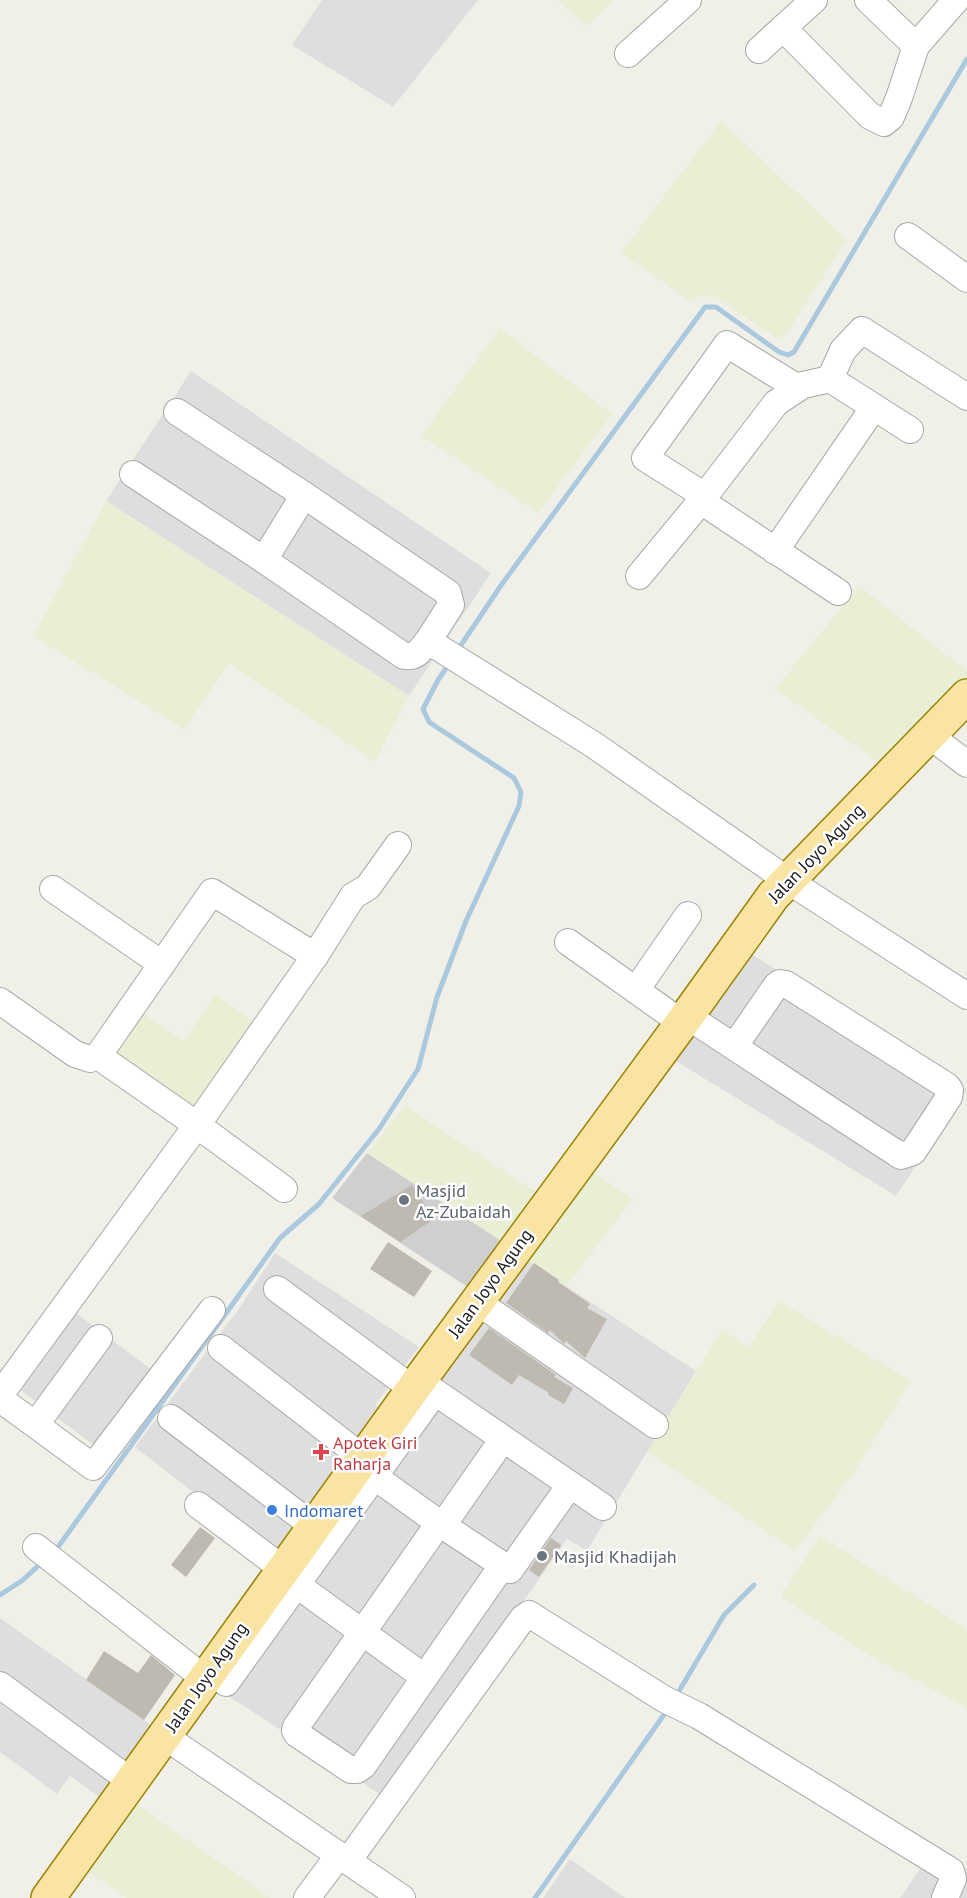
<svg xmlns="http://www.w3.org/2000/svg" width="967" height="1898" font-family="'PT Sans',sans-serif">
  <style>
    .residential { fill: #dfdede }
    .religious { fill: #cfcfcf }
    .farmland { fill: #e8efd4 }
    .lines { fill: none; stroke-linecap: round; stroke-linejoin: round }
    .stream { stroke: #aac9de; stroke-width: 5 }
    .building { fill: #beb9b1 }
    .minor-casing { stroke: #a8a8a8; stroke-width: 28 }
    .major-casing { stroke: #9b8403; stroke-width: 36 }
    .minor { stroke: #fff; stroke-width: 26 }
    .major { stroke: #fae4a4; stroke-width: 33 }
    .worship-dot { fill: #6b7280; stroke: #fff; stroke-width: 2 }
    .health-dot { fill: #e0444e; stroke: #fff; stroke-width: 2 }
    .shop-dot { fill: #3f7fe0; stroke: #fff; stroke-width: 2 }
    .labels { text-anchor: middle; dominant-baseline: central; stroke-width: 5; stroke-linejoin: round; paint-order: stroke }
    .street-label { font-size: 18px; fill: #212121; stroke: #fff }
    .worship-label { font-size: 18px; fill: #5b616d; stroke: #fff; text-anchor: start }
    .health-label { font-size: 18px; fill: #be3a42; stroke: #fff; text-anchor: start }
    .shop-label { font-size: 18px; fill: #366cbe; stroke: #fff; text-anchor: start }
  </style>
  <rect width="100%" height="100%" fill="#f1f0e8"/>
  <g class="residential">
    <path d="M322,0H478L393,107L292,45Z"/>
    <path d="M191,371L491,573L409,696L106,501Z"/>
    <path d="M748,952L967,1089L896,1196L671,1058Z"/>
    <path d="M275,1253L419,1347L375,1405L384,1412L277,1557L135,1447L240,1307Z"/>
    <path d="M520,1256L696,1371L587,1551L567,1539L386,1798L211,1685Z"/>
    <path d="M72,1310L156,1373L99,1449L15,1386Z"/>
    <path d="M0,1618L155,1728L103,1800L70,1776L57,1794L0,1752Z"/>
    <path d="M934,1849L967,1869V1898H900Z"/>
    <path d="M570,1859L625,1898H543Z"/>
  </g>
  <path class="religious" d="M367,1153L506,1244L472,1290L332,1198Z"/>
  <g class="farmland">
    <path d="M558,0H613L586,26Z"/>
    <path d="M721,121L847,240L787,333L778,339L722,302L705,294L690,301L621,253Z"/>
    <path d="M500,328L612,414L538,513L421,436Z"/>
    <path d="M106,501L409,696L375,762L229,663L184,729L33,636Z"/>
    <path d="M859,586L967,671V681L884,766L775,689Z"/>
    <path d="M215,995L256,1023L192,1114L108,1057L139,1011L184,1041Z"/>
    <path d="M405,1106L541,1195L506,1244L367,1153Z"/>
    <path d="M587,1169L633,1199L566,1286L520,1256Z"/>
    <path d="M779,1301L911,1381L853,1474L795,1551L647,1452L722,1330L749,1347Z"/>
    <path d="M820,1536L967,1629V1708L872,1657L781,1596Z"/>
    <path d="M133,1802L271,1898H126L84,1869Z"/>
  </g>
  <g class="lines">
    <g class="stream">
      <path d="M457,651L502,584L705,307H716L779,352L788,355L794,352L967,59"/>
      <path d="M52,1552L58,1547L280,1238L319,1204L379,1129L418,1069L437,997L466,921L519,806L521,792L514,778L429,722L423,709L438,680L449,664"/>
      <path d="M0,1595L23,1580L43,1561"/>
      <path d="M675,1698L724,1615L754,1585"/>
      <path d="M535,1898L668,1709"/>
    </g>
  </g>
  <g class="building">
    <path d="M412,1185L434,1219L400,1242L361,1216Z"/>
    <path d="M388,1242L432,1271L414,1297L370,1269Z"/>
    <path d="M534,1263L559,1280L558,1282L590,1304L587,1308L607,1319L585,1358L566,1341L564,1344L550,1330L548,1333L506,1303Z"/>
    <path d="M489,1328L556,1375L554,1377L573,1388L564,1404L548,1395L549,1393L519,1375L512,1385L469,1355Z"/>
    <path d="M200,1527L215,1538L186,1577L171,1565Z"/>
    <path d="M551,1538L561,1545L539,1577L529,1570Z"/>
    <path d="M104,1651L138,1673L151,1655L175,1675L144,1720L86,1680Z"/>
  </g>
  <g class="lines">
    <g class="minor-casing">
      <g id="minor">
        <path d="M868,0L916,46"/>
        <path d="M783,28L870,116L884,123L891,117L899,98L916,46L956,0"/>
        <path d="M759,50L814,0"/>
        <path d="M628,54L688,0"/>
        <path d="M908,236L967,279"/>
        <path d="M830,379L843,350L862,330L967,397"/>
        <path d="M874,407L910,430"/>
        <path d="M177,412L304,495L448,593L451,605L428,641"/>
        <path d="M133,474L264,560"/>
        <path d="M304,495L264,560L404,656C417,658 420,650 428,641L594,745L787,880L967,996"/>
        <path d="M705,496L645,458L727,344L798,388"/>
        <path d="M701,501L838,592"/>
        <path d="M639,576L701,501L776,403L803,385L830,379L874,407L775,551"/>
        <path d="M930,736L967,764"/>
        <path d="M53,889L162,964"/>
        <path d="M568,942L682,1023"/>
        <path d="M636,990L688,915"/>
        <path d="M0,1001L75,1054L90,1059L98,1056L212,892L315,956"/>
        <path d="M687,1016C758,1062 829,1110 901,1156L913,1152L949,1097L950,1090L947,1086L786,984L780,983L776,986L734,1047"/>
        <path d="M98,1056L197,1125L284,1189"/>
        <path d="M277,1289L413,1389"/>
        <path d="M476,1301L655,1425"/>
        <path d="M221,1348L363,1458"/>
        <path d="M435,1392L603,1507"/>
        <path d="M0,1395L197,1125L315,956L353,896L368,887L398,845"/>
        <path d="M0,1399L93,1467L212,1310"/>
        <path d="M171,1418L313,1526"/>
        <path d="M36,1424L99,1338"/>
        <path d="M375,1477L439,1523"/>
        <path d="M198,1505L283,1569"/>
        <path d="M443,1525L503,1439"/>
        <path d="M36,1547L204,1678"/>
        <path d="M502,1566L363,1766L357,1770H351L297,1734L295,1731L296,1727L439,1523L510,1570L570,1485"/>
        <path d="M297,1585L424,1677"/>
        <path d="M226,1683L435,1392L419,1380"/>
        <path d="M0,1685L132,1782"/>
        <path d="M164,1736L402,1898"/>
        <path d="M348,1861L523,1618L529,1614L664,1699L699,1716L943,1866L951,1871L953,1879L945,1898"/>
        <path d="M307,1898L339,1855"/>
      </g>
    </g>
    <g class="major-casing">
      <path id="major" d="M48,1898L413,1389L687,1016L773,896L967,696"/>
    </g>
    <use href="#minor" class="minor"/>
    <use href="#major" class="major"/>
  </g>
  <g class="worship-dot">
    <circle cx="404" cy="1200" r="6"/>
    <circle cx="542" cy="1556" r="6"/>
  </g>
  <path class="health-dot" d="M318 1443h6v6h6v6h-6v6h-6v-6h-6v-6h6z"/>
  <circle class="shop-dot" cx="272" cy="1510" r="6"/>
  <g class="labels">
    <g class="street-label">
      <text transform="translate(816 853) rotate(-46)">Jalan Joyo Agung</text>
      <text transform="translate(490 1283) rotate(-54)">Jalan Joyo Agung</text>
      <text transform="translate(206 1677) rotate(-55)">Jalan Joyo Agung</text>
    </g>
    <g class="worship-label">
      <text x="416" y="1190">Masjid<tspan x="416" dy="21">Az-Zubaidah</tspan></text>
      <text x="554" y="1556">Masjid Khadijah</text>
    </g>
    <g class="health-label">
      <text x="333" y="1442">Apotek Giri<tspan x="333" dy="21">Raharja</tspan></text>
    </g>
    <g class="shop-label">
      <text x="284" y="1510">Indomaret</text>
    </g>
  </g>
</svg>
